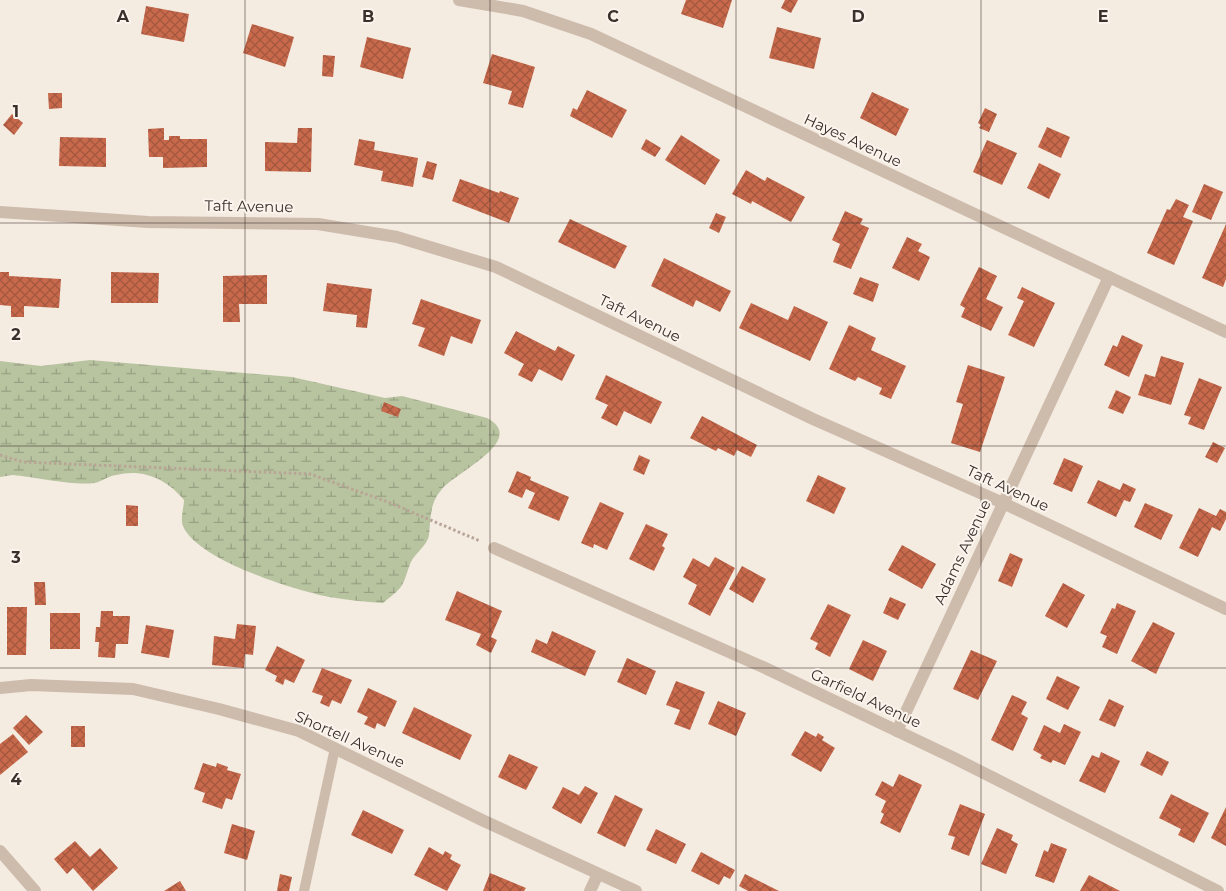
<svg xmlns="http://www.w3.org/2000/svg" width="1226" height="891" font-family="Montserrat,sans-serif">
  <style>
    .wetland { fill: url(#wetland-marsh) }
    .building { fill: url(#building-cross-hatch) }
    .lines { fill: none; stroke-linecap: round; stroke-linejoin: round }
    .path { stroke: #b9a596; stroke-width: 3; stroke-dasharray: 2.5 2.5; stroke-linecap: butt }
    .lane { stroke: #cdbbac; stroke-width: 10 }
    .street { stroke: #cdbbac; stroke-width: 12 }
    .grid { fill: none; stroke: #3b302b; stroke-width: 1; stroke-opacity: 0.55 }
    .labels { text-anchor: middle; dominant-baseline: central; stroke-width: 4; stroke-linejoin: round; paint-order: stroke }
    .street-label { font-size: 15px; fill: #3b302b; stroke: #fbf5ee }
    .grid-label { font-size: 16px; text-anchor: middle; font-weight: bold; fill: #3b302b; stroke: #fbf5ee; stroke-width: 4; stroke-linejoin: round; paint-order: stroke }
  </style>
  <defs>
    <pattern id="wetland-marsh" width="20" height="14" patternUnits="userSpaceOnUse" patternTransform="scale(1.25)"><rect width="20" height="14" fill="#b8c4a0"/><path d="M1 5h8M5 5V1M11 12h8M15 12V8" fill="none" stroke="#97a083"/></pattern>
    <pattern id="building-cross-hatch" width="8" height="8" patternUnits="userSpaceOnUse" patternTransform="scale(1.25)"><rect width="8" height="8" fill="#c8694b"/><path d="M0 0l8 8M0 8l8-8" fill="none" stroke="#a4573f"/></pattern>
  </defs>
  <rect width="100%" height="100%" fill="#f4ebe1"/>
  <path class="wetland" d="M90,360L292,377L385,398L402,396L487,418C529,440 454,473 442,489C429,504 431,518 429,535C428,544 416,553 412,560C407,569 406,581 400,588C395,594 388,598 383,603C365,602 347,600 329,597C294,590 197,560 183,526C180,519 184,507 184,500C167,479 143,468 116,475C108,476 101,482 94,483C76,486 34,477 13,475L0,477V361L41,366Z"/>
  <g class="building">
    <path d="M686,0H732L723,28L681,14Z"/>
    <path d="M785,0H798L791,13L781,8Z"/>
    <path d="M146,6L189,14L184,42L141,34Z"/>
    <path d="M252,24L294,37L285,67L243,53Z"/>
    <path d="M777,27L821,38L814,69L769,58Z"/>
    <path d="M367,37L411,48L403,79L360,67Z"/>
    <path d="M492,54L535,67L523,108L508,104L512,91L483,83Z"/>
    <path d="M323,55L335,56L333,77L322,76Z"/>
    <path d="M587,90L627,110L612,138L570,116L573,108L577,110Z"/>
    <path d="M872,92L909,109L896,136L860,118Z"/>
    <path d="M48,93H62V108L49,109Z"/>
    <path d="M985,108L997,114L989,132L979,128L981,125L978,123Z"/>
    <path d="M12,114L23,123L14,135L3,125Z"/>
    <path d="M1047,127L1070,137L1061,158L1038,147Z"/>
    <path d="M164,128V140H169V136H180V139H207V167L163,168V157H149L148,129Z"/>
    <path d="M298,128H312L311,172L265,171V142L297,143Z"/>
    <path d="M681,135L720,160L705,185L665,160Z"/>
    <path d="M60,137L106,138V167L59,166Z"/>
    <path d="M359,139L375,142L374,150L418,158L413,187L381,181L383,171L354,165Z"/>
    <path d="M646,139L661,148L655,157L641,149Z"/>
    <path d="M987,140L1017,153L1002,185L973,172Z"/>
    <path d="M427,161L437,164L433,180L422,177Z"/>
    <path d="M1039,163L1061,174L1049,199L1027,188Z"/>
    <path d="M746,170L765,181L767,177L805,197L791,222L752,201L751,204L732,194Z"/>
    <path d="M460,179L499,193L500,191L519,198L509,223L452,201Z"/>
    <path d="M1204,184L1223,192L1211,220L1192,212Z"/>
    <path d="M1176,199L1189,205L1183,217L1193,221L1174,265L1147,253L1167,209L1170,210Z"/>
    <path d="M845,211L863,219L860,224L869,228L851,269L833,262L840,244L832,240Z"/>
    <path d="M716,213L726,217L719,233L709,228Z"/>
    <path d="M570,219L627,246L615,269L558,242Z"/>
    <path d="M1226,224V279L1223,287L1202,278Z"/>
    <path d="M907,237L922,244L918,251L930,257L919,281L892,268Z"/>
    <path d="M664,258L731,291L720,312L696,300L693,307L651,286Z"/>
    <path d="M979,267L997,276L986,299L1003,307L991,331L961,317L965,308L960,305Z"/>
    <path d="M0,272H9V276L61,279L59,308L24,306V317H11V306L0,305Z"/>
    <path d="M111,272L159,273L158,303H111Z"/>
    <path d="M267,275V304H239L240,322H223V276Z"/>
    <path d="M860,277L879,284L873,302L853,294Z"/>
    <path d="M327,283L372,289L367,328L356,327L357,315L323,311Z"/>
    <path d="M1022,287L1055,303L1034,347L1008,335L1024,301L1017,298Z"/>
    <path d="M421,299L481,320L472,344L451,336L444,356L418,346L425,328L412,324Z"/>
    <path d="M751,303L788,320L794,306L828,322L810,361L739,328Z"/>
    <path d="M849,325L876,338L871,350L906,366L891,399L879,394L882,388L858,377L855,381L829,369Z"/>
    <path d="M516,331L555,351L558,346L575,355L562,381L539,369L532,382L518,375L524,364L504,353Z"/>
    <path d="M1122,335L1143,345L1129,377L1104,365L1113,345L1117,347Z"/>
    <path d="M1161,356L1184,363L1171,405L1138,395L1145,374L1155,377Z"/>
    <path d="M968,365L1005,377L980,452L951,443L963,404L956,402Z"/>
    <path d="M606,375L662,402L651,424L624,411L617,426L601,418L608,405L595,399Z"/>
    <path d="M1199,378L1222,387L1204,430L1188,424L1191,417L1184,415Z"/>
    <path d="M1116,390L1131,397L1123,414L1108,408Z"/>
    <path d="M384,402L401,409L398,417L381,411Z"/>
    <path d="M702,416L757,445L751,457L737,450L734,456L718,448L716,451L690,438Z"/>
    <path d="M1213,442L1225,448L1217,463L1205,457Z"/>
    <path d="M639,455L650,460L644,475L633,470Z"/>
    <path d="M1064,458L1083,466L1072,492L1053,484Z"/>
    <path d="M517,471L531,477L530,480L569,497L559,521L528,508L535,493L526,489L522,498L508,492Z"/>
    <path d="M818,475L846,488L834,514L806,501Z"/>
    <path d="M1098,480L1120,490L1123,483L1136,489L1130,502L1124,500L1116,517L1087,503Z"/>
    <path d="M600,502L624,513L607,550L594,544L593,548L581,543Z"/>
    <path d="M1145,503L1173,515L1161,540L1134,527Z"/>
    <path d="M126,505L138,506V526H126Z"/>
    <path d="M1199,508L1216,516L1220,509L1226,512V519L1220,531L1212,527L1198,557L1179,548Z"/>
    <path d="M646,524L668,534L662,546L665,548L654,571L629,559Z"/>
    <path d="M902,545L936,564L922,589L888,570Z"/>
    <path d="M1010,553L1023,559L1012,587L998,581Z"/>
    <path d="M715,557L735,568L710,616L688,604L697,585L683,577L693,558L709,567Z"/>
    <path d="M742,566L766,579L753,603L729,589Z"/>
    <path d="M34,582H45L46,605H35Z"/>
    <path d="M1063,583L1085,595L1067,628L1045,616Z"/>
    <path d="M457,591L502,611L491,637L497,640L491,653L476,645L481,634L445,620Z"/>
    <path d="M890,597L906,604L898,620L883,613Z"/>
    <path d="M1117,603L1136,611L1117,654L1102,647L1107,636L1100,633L1112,608L1115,609Z"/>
    <path d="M828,604L851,615L830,657L815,649L818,643L810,639Z"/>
    <path d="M7,607H27L26,655H7Z"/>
    <path d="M101,611H113V616H130L128,644H116L115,658L98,657L99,642H95L96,627H100Z"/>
    <rect x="50" y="613" width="30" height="36"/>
    <path d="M1153,622L1175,633L1156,674L1131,661Z"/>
    <path d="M237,624L256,626L253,655L245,654L244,668L212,665L214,636L235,639Z"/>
    <path d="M146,625L174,630L169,658L141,653Z"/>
    <path d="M552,631L596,651L585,676L531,652L536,639L547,644Z"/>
    <path d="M863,640L887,651L873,681L849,669Z"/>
    <path d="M277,646L305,660L294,683L285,679L283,685L275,681L277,676L265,670Z"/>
    <path d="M971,650L997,661L978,700L953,689Z"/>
    <path d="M627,658L656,671L646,695L617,682Z"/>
    <path d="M322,668L352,680L341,704L332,700L329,707L320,703L323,696L312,692Z"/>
    <path d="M1057,676L1080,687L1068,710L1046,699Z"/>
    <path d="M676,681L705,692L690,730L674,724L680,710L666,705Z"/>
    <path d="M368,688L397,701L385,727L377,723L375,729L364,724L368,717L357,712Z"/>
    <path d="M1012,695L1027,702L1021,714L1028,718L1013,751L991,740Z"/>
    <path d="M1109,699L1124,706L1115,727L1099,720Z"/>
    <path d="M718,701L746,713L736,736L708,724Z"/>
    <path d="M414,707L472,735L460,760L402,733Z"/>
    <path d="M26,715L43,732L29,745L13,728Z"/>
    <path d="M1064,724L1081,732L1065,765L1053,760L1051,763L1040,758L1042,755L1033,750L1044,725L1060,733Z"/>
    <rect x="71" y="726" width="14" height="21"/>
    <path d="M805,731L816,737L818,733L824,737L822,740L835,748L821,772L791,755Z"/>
    <path d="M13,734L28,752L0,775V744Z"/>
    <path d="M1147,751L1169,762L1162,776L1140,765Z"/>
    <path d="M1101,752L1120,761L1105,793L1079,781L1092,755L1099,758Z"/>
    <path d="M509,754L538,767L526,790L498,777Z"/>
    <path d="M203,763L216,767L217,763L228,767L227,770L241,774L232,800L226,798L222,809L202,802L205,793L194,789Z"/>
    <path d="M899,774L922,785L900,833L880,823L884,814L881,812L886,801L875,795L882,781L893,787Z"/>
    <path d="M585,786L598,793L581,824L552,808L563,787L579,795Z"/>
    <path d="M1171,794L1209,813L1194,843L1178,835L1181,829L1159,818Z"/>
    <path d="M615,795L643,809L625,847L597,833Z"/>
    <path d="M960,804L985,814L969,856L951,849L955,837L948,835Z"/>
    <path d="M1226,807V846L1211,838Z"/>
    <path d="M363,810L404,830L392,854L351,835Z"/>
    <path d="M232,824L255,831L247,860L224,853Z"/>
    <path d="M997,828L1013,835L1011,840L1018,844L1006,874L981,864Z"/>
    <path d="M656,829L686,844L676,864L646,850Z"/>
    <path d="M75,841L90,857L100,848L118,868L93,891L73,868L67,874L54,859Z"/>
    <path d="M1051,843L1067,849L1054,883L1035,876L1044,850L1048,852Z"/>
    <path d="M429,847L443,855L445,851L452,855L450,859L461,865L447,891L414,875Z"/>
    <path d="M701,852L735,870L730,879L724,876L719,885L691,871Z"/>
    <path d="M490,873L526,888L524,891H483Z"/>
    <path d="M280,874L292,877L289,891H277Z"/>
    <path d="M745,874L779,891H748L739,886Z"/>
    <path d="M1089,875L1120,891H1080Z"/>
    <path d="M180,881L186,891H164Z"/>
  </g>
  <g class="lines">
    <path class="path" d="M0,455L23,462L310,474L388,502L480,541"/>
    <path class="lane" d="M304,891L335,748"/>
    <g class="street">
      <path d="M459,0L523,11L591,34L1226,332"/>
      <path d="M0,212L148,222L318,224L397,237L496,267L813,419L1003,503L1226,609"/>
      <path d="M494,548L763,667L956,759L1218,891"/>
      <path d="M0,688L31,685L133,689L219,709L299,731L484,821L636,891"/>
      <path d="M897,731L1109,277"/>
      <path d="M0,851L35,891"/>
      <path d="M590,891L598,874"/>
    </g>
  </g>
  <path class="grid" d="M245,0V891M490,0V891M736,0V891M981,0V891M0,223H1226M0,446H1226M0,668H1226"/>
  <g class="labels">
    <g class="street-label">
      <text transform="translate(853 140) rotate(25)">Hayes Avenue</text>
      <text transform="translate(249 206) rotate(1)">Taft Avenue</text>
      <text transform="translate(640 318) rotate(26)">Taft Avenue</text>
      <text transform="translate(1008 488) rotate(25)">Taft Avenue</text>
      <text transform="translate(962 552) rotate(-65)">Adams Avenue</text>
      <text transform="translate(866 698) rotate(25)">Garfield Avenue</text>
      <text transform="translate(350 739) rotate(24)">Shortell Avenue</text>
    </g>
  </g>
  <g class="grid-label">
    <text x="123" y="22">A</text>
    <text x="368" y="22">B</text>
    <text x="613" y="22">C</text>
    <text x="858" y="22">D</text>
    <text x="1103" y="22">E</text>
    <text x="16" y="117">1</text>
    <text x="16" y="340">2</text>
    <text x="16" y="563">3</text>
    <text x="16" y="785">4</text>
  </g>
</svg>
